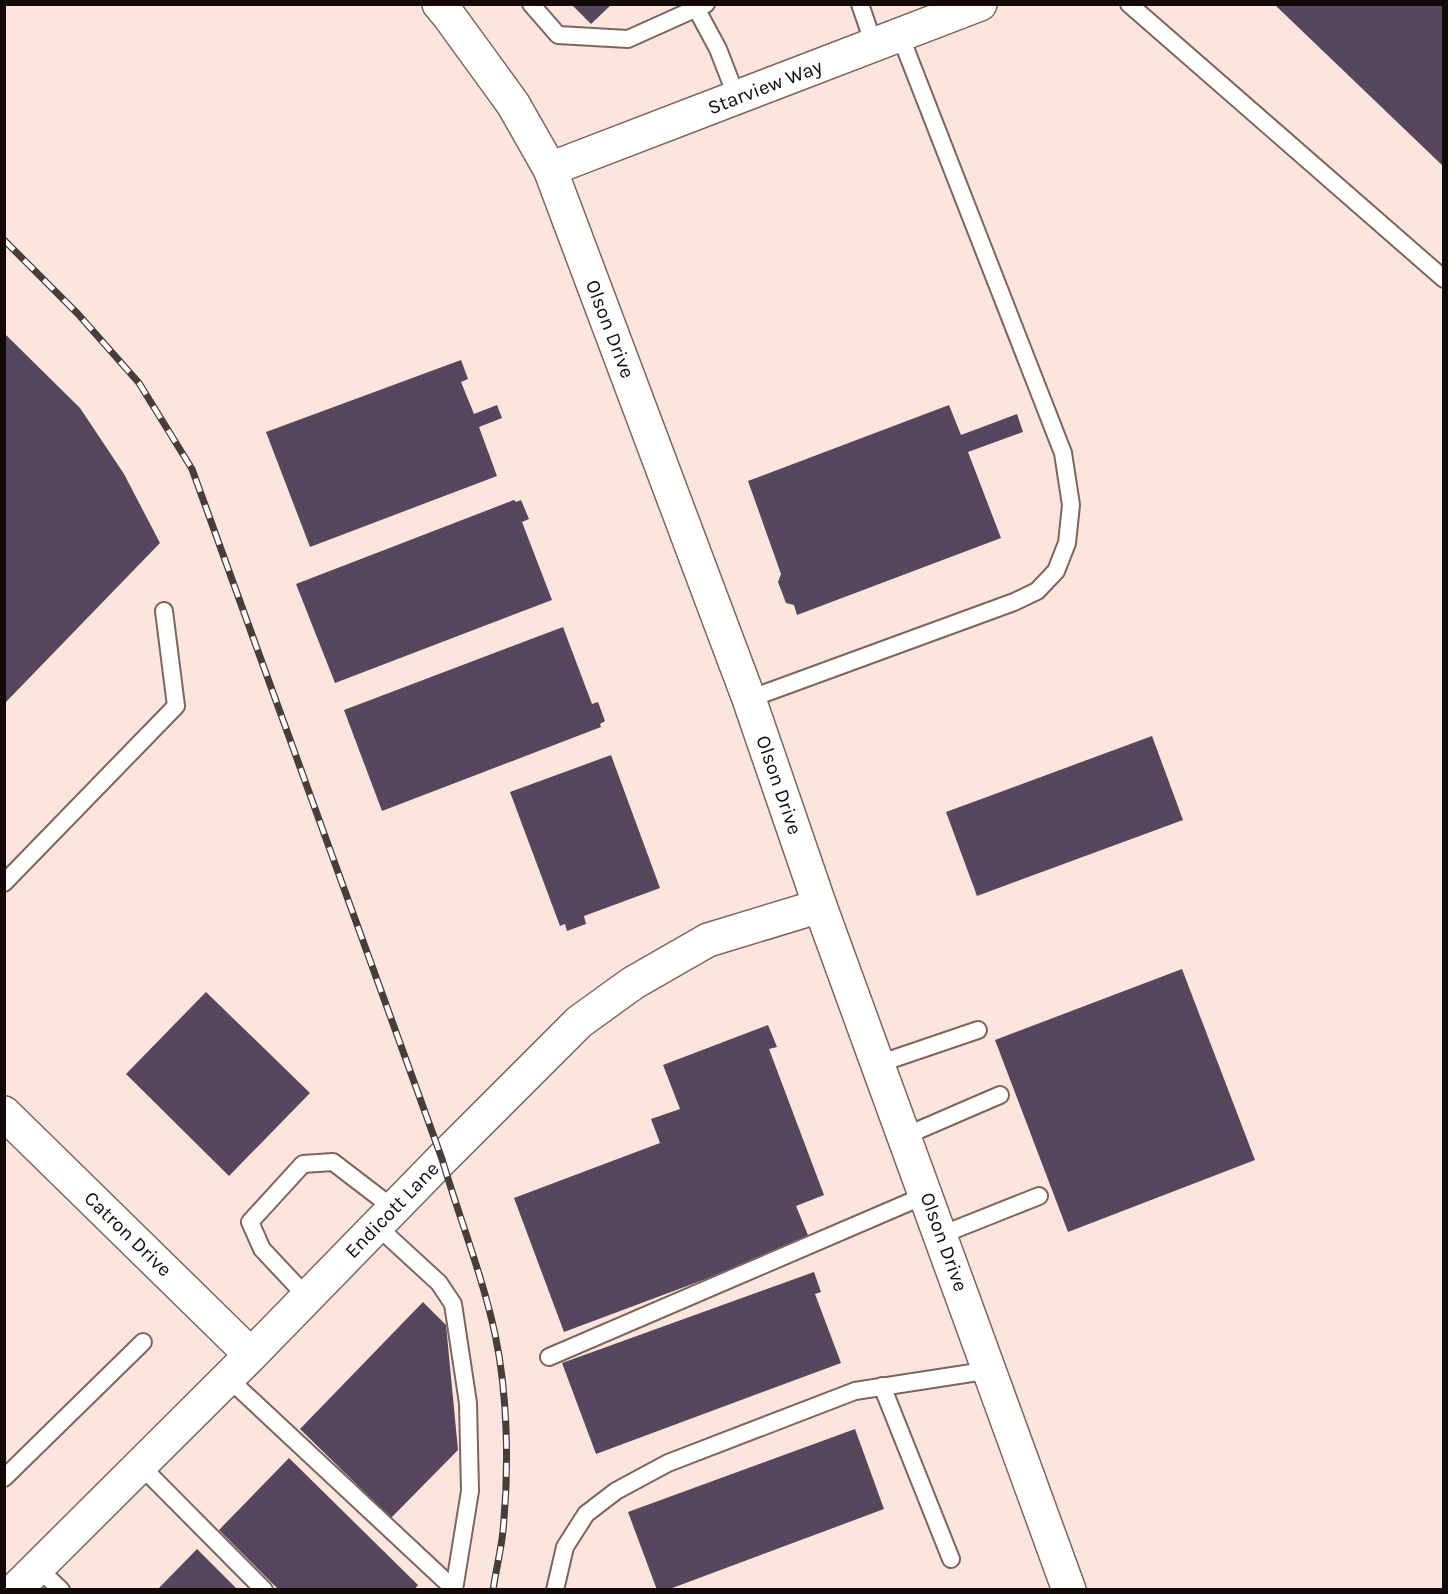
<svg xmlns="http://www.w3.org/2000/svg" width="1448" height="1594" font-family="Karla,sans-serif">
  <style>
    .built { fill: #fbe5dc }
    .building { fill: #56475f }
    .lines { fill: none; stroke-linecap: round; stroke-linejoin: round }
    .service-casing { stroke: #7e655c; stroke-width: 20 }
    .minor-casing { stroke: #7e655c; stroke-width: 36 }
    .tertiary-casing { stroke: #7e655c; stroke-width: 36 }
    .service { stroke: #fff; stroke-width: 16 }
    .minor { stroke: #fff; stroke-width: 33 }
    .tertiary { stroke: #fff; stroke-width: 33 }
    .rail-casing { stroke: #473e3a; stroke-width: 7 }
    .rail { stroke: #fff; stroke-width: 4.5; stroke-dasharray: 14; stroke-linecap: butt }
    .labels { text-anchor: middle; dominant-baseline: central; stroke-width: 6; stroke-linejoin: round; paint-order: stroke }
    .street-label { font-size: 20px; fill: #130a07; stroke: #fff }
  </style>
  <rect width="100%" height="100%" fill="#fbf0eb"/>
  <rect class="built" x="5" y="5" width="1438" height="1584"/>
  <g class="building">
    <path d="M571,4H612L591,24Z"/>
    <path d="M1275,5H1444V167Z"/>
    <path d="M4,333L80,408L124,474L160,543L4,704Z"/>
    <path d="M461,360L468,379L461,382L474,414L497,405L502,418L479,427L497,476L310,547L266,432Z"/>
    <path d="M949,405L961,435L1017,414L1023,432L968,452L1001,538L797,615L794,605L786,603L778,582L781,574L748,481Z"/>
    <path d="M514,500L516,502L521,500L529,519L522,522L552,600L335,683L296,584Z"/>
    <path d="M563,627L592,704L598,702L605,721L600,724L601,727L382,811L344,710Z"/>
    <path d="M1152,736L1183,820L977,896L946,812Z"/>
    <path d="M611,755L660,888L584,916L586,924L567,931L565,924L560,926L510,792Z"/>
    <path d="M1182,969L1255,1160L1068,1232L995,1040Z"/>
    <path d="M206,992L310,1093L229,1176L126,1074Z"/>
    <path d="M768,1025L777,1047L769,1049L824,1195L796,1206L810,1240L564,1332L514,1198L660,1143L651,1119L680,1109L663,1065Z"/>
    <path d="M814,1272L821,1292L815,1294L841,1363L596,1454L562,1363Z"/>
    <path d="M423,1302L446,1325L458,1450L391,1518L300,1429Z"/>
    <path d="M855,1429L884,1509L667,1590H657L628,1512Z"/>
    <path d="M289,1458L418,1585L414,1590H279L219,1530Z"/>
    <path d="M197,1549L238,1590H157Z"/>
  </g>
  <g class="lines">
    <g class="service-casing">
      <g id="service">
        <path d="M531,4L558,35L628,39L706,4"/>
        <path d="M860,4L874,45"/>
        <path d="M1129,4L1444,279"/>
        <path d="M697,10L718,49L737,98"/>
        <path d="M749,699L1014,602L1037,591L1056,571L1067,543L1071,505L1063,453L900,35"/>
        <path d="M4,883L176,706L164,611"/>
        <path d="M878,1064L978,1030"/>
        <path d="M905,1136L1000,1095"/>
        <path d="M377,1226L439,1283L453,1304L468,1403L470,1491L454,1590"/>
        <path d="M941,1235L1039,1196"/>
        <path d="M307,1297L262,1249L250,1222L303,1164L333,1162L393,1208"/>
        <path d="M549,1357L926,1195"/>
        <path d="M228,1378L454,1589"/>
        <path d="M882,1386L951,1559"/>
        <path d="M140,1465L264,1590"/>
        <path d="M4,1478L143,1342"/>
        <path d="M37,1567L61,1590"/>
        <path d="M555,1590L565,1547L586,1514L616,1491L668,1463L855,1391L991,1370"/>
      </g>
    </g>
    <g class="minor-casing">
      <g id="minor">
        <path d="M439,4L449,16L513,104L550,169L749,699L820,906L1069,1590"/>
        <path d="M550,169L980,4"/>
        <path d="M15,1590L251,1355L442,1159L579,1022L633,983L708,940L820,906"/>
      </g>
    </g>
    <g class="tertiary-casing">
      <path id="tertiary" d="M4,1113L251,1355"/>
    </g>
    <use href="#service" class="service"/>
    <use href="#minor" class="minor"/>
    <use href="#tertiary" class="tertiary"/>
    <g class="rail-casing">
      <path id="rail" d="M4,240L78,314L139,383L192,469L442,1159C459,1217 482,1274 495,1334C508,1395 509,1469 503,1531C501,1550 496,1570 493,1590"/>
    </g>
    <use href="#rail" class="rail"/>
  </g>
  <g class="labels">
    <g class="street-label">
      <text transform="translate(765 87) rotate(-21)">Starview Way</text>
      <text transform="translate(610 329) rotate(69)">Olson Drive</text>
      <text transform="translate(779 785) rotate(71)">Olson Drive</text>
      <text transform="translate(392 1210) rotate(-46)">Endicott Lane</text>
      <text transform="translate(128 1234) rotate(44)">Catron Drive</text>
      <text transform="translate(944 1242) rotate(70)">Olson Drive</text>
    </g>
  </g>
  <rect width="1448" height="1594" fill="none" stroke="#130a07" stroke-width="12"/>
</svg>
